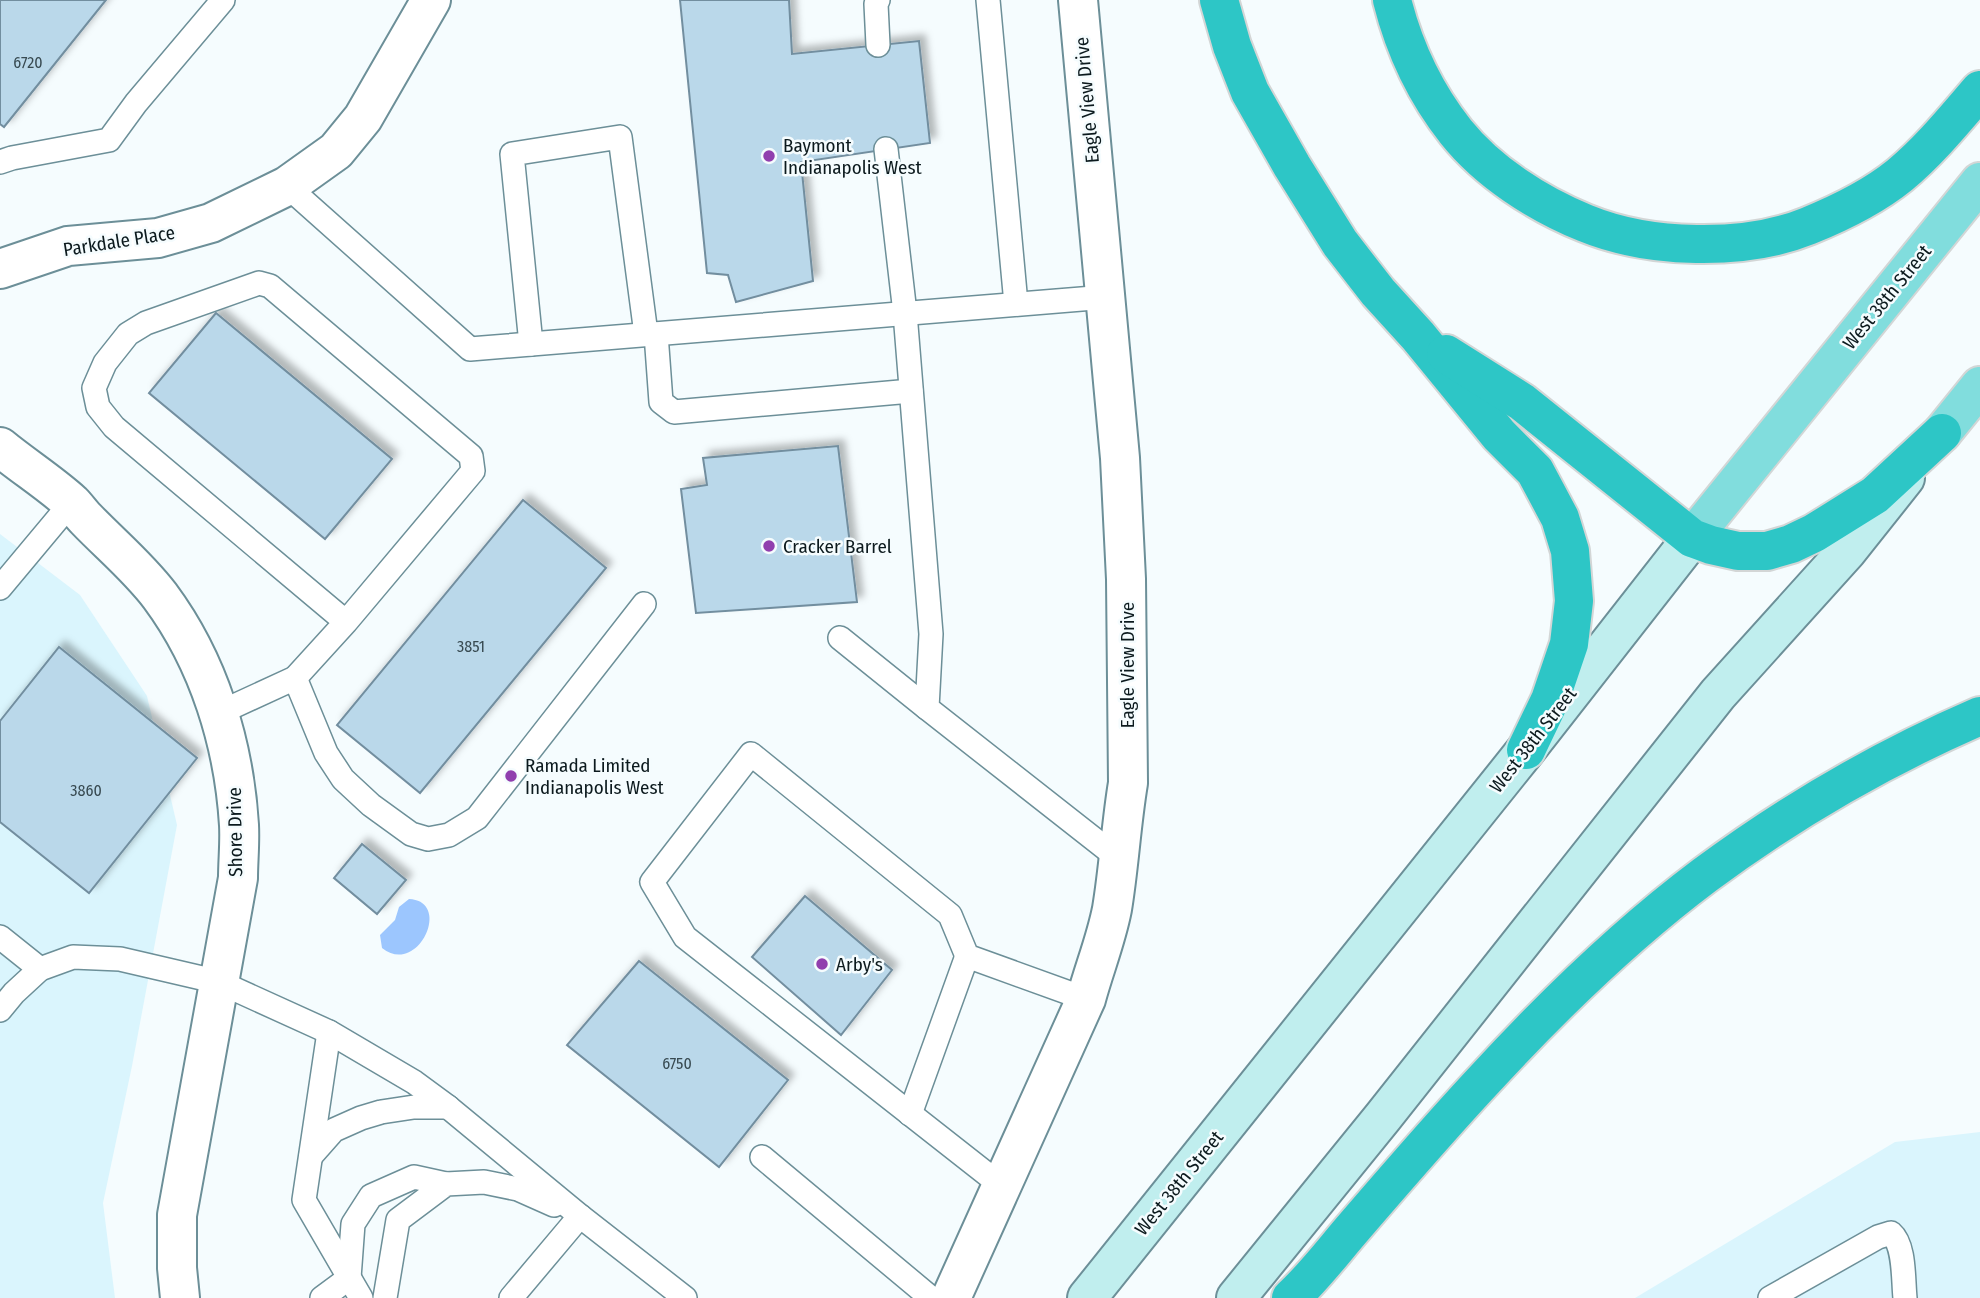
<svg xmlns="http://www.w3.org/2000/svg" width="1980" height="1298" font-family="'Fira Sans Condensed',sans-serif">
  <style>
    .built { fill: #daf5fd }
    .water { fill: #9cc6fe }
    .building { fill: #bad8ea; stroke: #728e9f; stroke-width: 2; filter: url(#shadow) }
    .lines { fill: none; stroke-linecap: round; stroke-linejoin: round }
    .lane-casing { stroke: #6c8f98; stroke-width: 26 }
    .street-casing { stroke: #6c8f98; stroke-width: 42 }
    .secondary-casing { stroke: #6c8f98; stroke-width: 42 }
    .primary-casing { stroke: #d3d6d6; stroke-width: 42 }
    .highway-casing { stroke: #d3d6d6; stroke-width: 42 }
    .lane { stroke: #fff; stroke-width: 23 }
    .street { stroke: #fff; stroke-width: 38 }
    .secondary { stroke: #c0eeee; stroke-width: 38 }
    .primary { stroke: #81dddd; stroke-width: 38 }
    .highway { stroke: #2dc6c6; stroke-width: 38 }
    .poi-dot { fill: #913fae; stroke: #f5fcfe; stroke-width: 2.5 }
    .labels { text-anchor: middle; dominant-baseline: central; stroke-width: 5; stroke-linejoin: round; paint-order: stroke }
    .number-label { font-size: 16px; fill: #384a51 }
    .street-label { font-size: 19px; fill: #0c1a1e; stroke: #f5fcfe }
    .poi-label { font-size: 19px; fill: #0c1a1e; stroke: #f5fcfe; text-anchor: start }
  </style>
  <defs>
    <filter id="shadow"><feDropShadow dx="6" dy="-6" stdDeviation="3.5" flood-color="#0004"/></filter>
  </defs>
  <rect width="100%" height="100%" fill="#f5fcfe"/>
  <g class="built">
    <path d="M0,534L80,595L147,696L177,825L132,1066L103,1203L115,1298H0Z"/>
    <path d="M1980,1132V1298H1635L1895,1142Z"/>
  </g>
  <path class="water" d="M409,899C453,901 418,977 382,948L380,935L395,920L399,907Z"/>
  <g class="building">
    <path d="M0,0H106L4,127L0,124Z"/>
    <path d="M680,0H789L792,54L919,41L930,143L801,162L813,281L736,302L728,275L707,273Z"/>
    <path d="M216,313L392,459L325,539L149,393Z"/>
    <path d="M838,446L857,602L696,613L681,489L707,485L703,458Z"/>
    <path d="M523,500L606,568L420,793L337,725Z"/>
    <path d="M59,647L197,758L89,893L0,822V721Z"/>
    <path d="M362,844L406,880L377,914L334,878Z"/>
    <path d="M805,896L892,970L841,1035L752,957Z"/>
    <path d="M639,961L788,1080L719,1167L567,1045Z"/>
  </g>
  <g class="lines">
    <g class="lane-casing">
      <g id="lane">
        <path d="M878,0L876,4L878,45"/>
        <path d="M988,0L1016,304"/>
        <path d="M886,149L905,313L931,634L927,708L1118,858"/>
        <path d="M0,162L12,158L109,140L136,103L223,0"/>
        <path d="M287,186L470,349L1106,297"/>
        <path d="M656,334L661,402L674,412L911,391"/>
        <path d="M531,344L512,154L620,137L646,334"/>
        <path d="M0,588L71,503"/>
        <path d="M840,638L927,708"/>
        <path d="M295,678L326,753L343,779L371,805L411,834L428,839L449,835L477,818L644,604"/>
        <path d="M219,713L295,678L346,622L473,471L471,456L270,286L259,283L146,323L128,334L105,363L94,388L98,407L114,427L346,622"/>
        <path d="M0,937L40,969"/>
        <path d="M0,1010L14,993L40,969L73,957L120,959L219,982L329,1032L414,1082L448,1107L580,1216L685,1298"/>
        <path d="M329,1032L304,1200L361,1298"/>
        <path d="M910,1114L967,956"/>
        <path d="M311,1156L334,1130L361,1118L381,1112L414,1107H448"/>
        <path d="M762,1157L931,1298"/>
        <path d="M1002,1186L685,937L652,882L751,754L950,915L967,956L1086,999"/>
        <path d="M349,1278L353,1224L371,1196L414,1177L446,1184"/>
        <path d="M322,1298L349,1278"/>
        <path d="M385,1298L398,1220L446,1184L484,1182L518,1189L554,1205"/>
        <path d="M511,1298L580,1216"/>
        <path d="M1770,1298L1878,1237L1891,1233C1905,1245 1903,1279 1905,1298"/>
      </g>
    </g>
    <g class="street-casing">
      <g id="street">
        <path d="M0,269L68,246L158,238L211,223L287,186L336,151L363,118L431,0"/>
        <path d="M0,447C23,466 50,483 72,503C77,508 81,514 86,519C111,545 138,567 160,596C209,662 234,744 239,825C240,843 238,861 238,878L177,1215V1268L180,1298"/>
        <path d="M951,1298L1086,999C1094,969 1106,940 1112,909C1119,867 1121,825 1128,783L1126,579L1120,458L1078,0"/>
      </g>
    </g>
    <g class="secondary-casing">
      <g id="secondary">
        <path d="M1087,1298L1526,750L1692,538"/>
        <path d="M1236,1298L1383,1117L1718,694L1847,551L1905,478"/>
      </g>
    </g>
    <g class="primary-casing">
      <g id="primary">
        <path d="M1942,433L1980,386"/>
        <path d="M1692,538L1980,182"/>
      </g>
    </g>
    <g class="highway-casing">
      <g id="highway">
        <path d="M1219,0L1232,46L1250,92L1292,166L1340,243L1378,292L1418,336L1499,435L1535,471L1560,518L1570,551L1574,601L1569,644L1550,700L1526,750"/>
        <path d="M1392,0C1404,48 1425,93 1456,132C1488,172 1538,204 1585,223C1648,249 1744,252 1808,226C1840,213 1873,197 1900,175C1930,150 1955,119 1980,90"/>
        <path d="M1446,354L1522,402L1692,538L1711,545L1738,551H1767L1791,544L1814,533L1875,495L1942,433"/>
        <path d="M1291,1298C1314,1277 1334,1250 1354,1227C1397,1177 1440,1127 1484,1080C1552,1006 1625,935 1705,875C1790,812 1883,758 1980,716"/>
      </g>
    </g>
    <use href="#lane" class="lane"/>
    <use href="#street" class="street"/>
    <use href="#secondary" class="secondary"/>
    <use href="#primary" class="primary"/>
    <use href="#highway" class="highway"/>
  </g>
  <g class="poi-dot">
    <circle cx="769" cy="156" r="7"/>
    <circle cx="769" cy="546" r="7"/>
    <circle cx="511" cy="776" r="7"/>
    <circle cx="822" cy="964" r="7"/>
  </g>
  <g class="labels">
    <g class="number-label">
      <text x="28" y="62">6720</text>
      <text x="471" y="646">3851</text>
      <text x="86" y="790">3860</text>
      <text x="677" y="1063">6750</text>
    </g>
    <g class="street-label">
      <text transform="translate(1087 100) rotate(-95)">Eagle View Drive</text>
      <text transform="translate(119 241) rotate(-9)">Parkdale Place</text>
      <text transform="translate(1887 297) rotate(-51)">West 38th Street</text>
      <text transform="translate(1127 665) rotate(-90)">Eagle View Drive</text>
      <text transform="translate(1533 740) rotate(-52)">West 38th Street</text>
      <text transform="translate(235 832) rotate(-91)">Shore Drive</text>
      <text transform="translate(1179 1183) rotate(-51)">West 38th Street</text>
    </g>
    <g class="poi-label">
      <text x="783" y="145">Baymont<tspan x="783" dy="22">Indianapolis West</tspan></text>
      <text x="783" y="546">Cracker Barrel</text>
      <text x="525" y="765">Ramada Limited<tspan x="525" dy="22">Indianapolis West</tspan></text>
      <text x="836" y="964">Arby's</text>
    </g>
  </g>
</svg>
